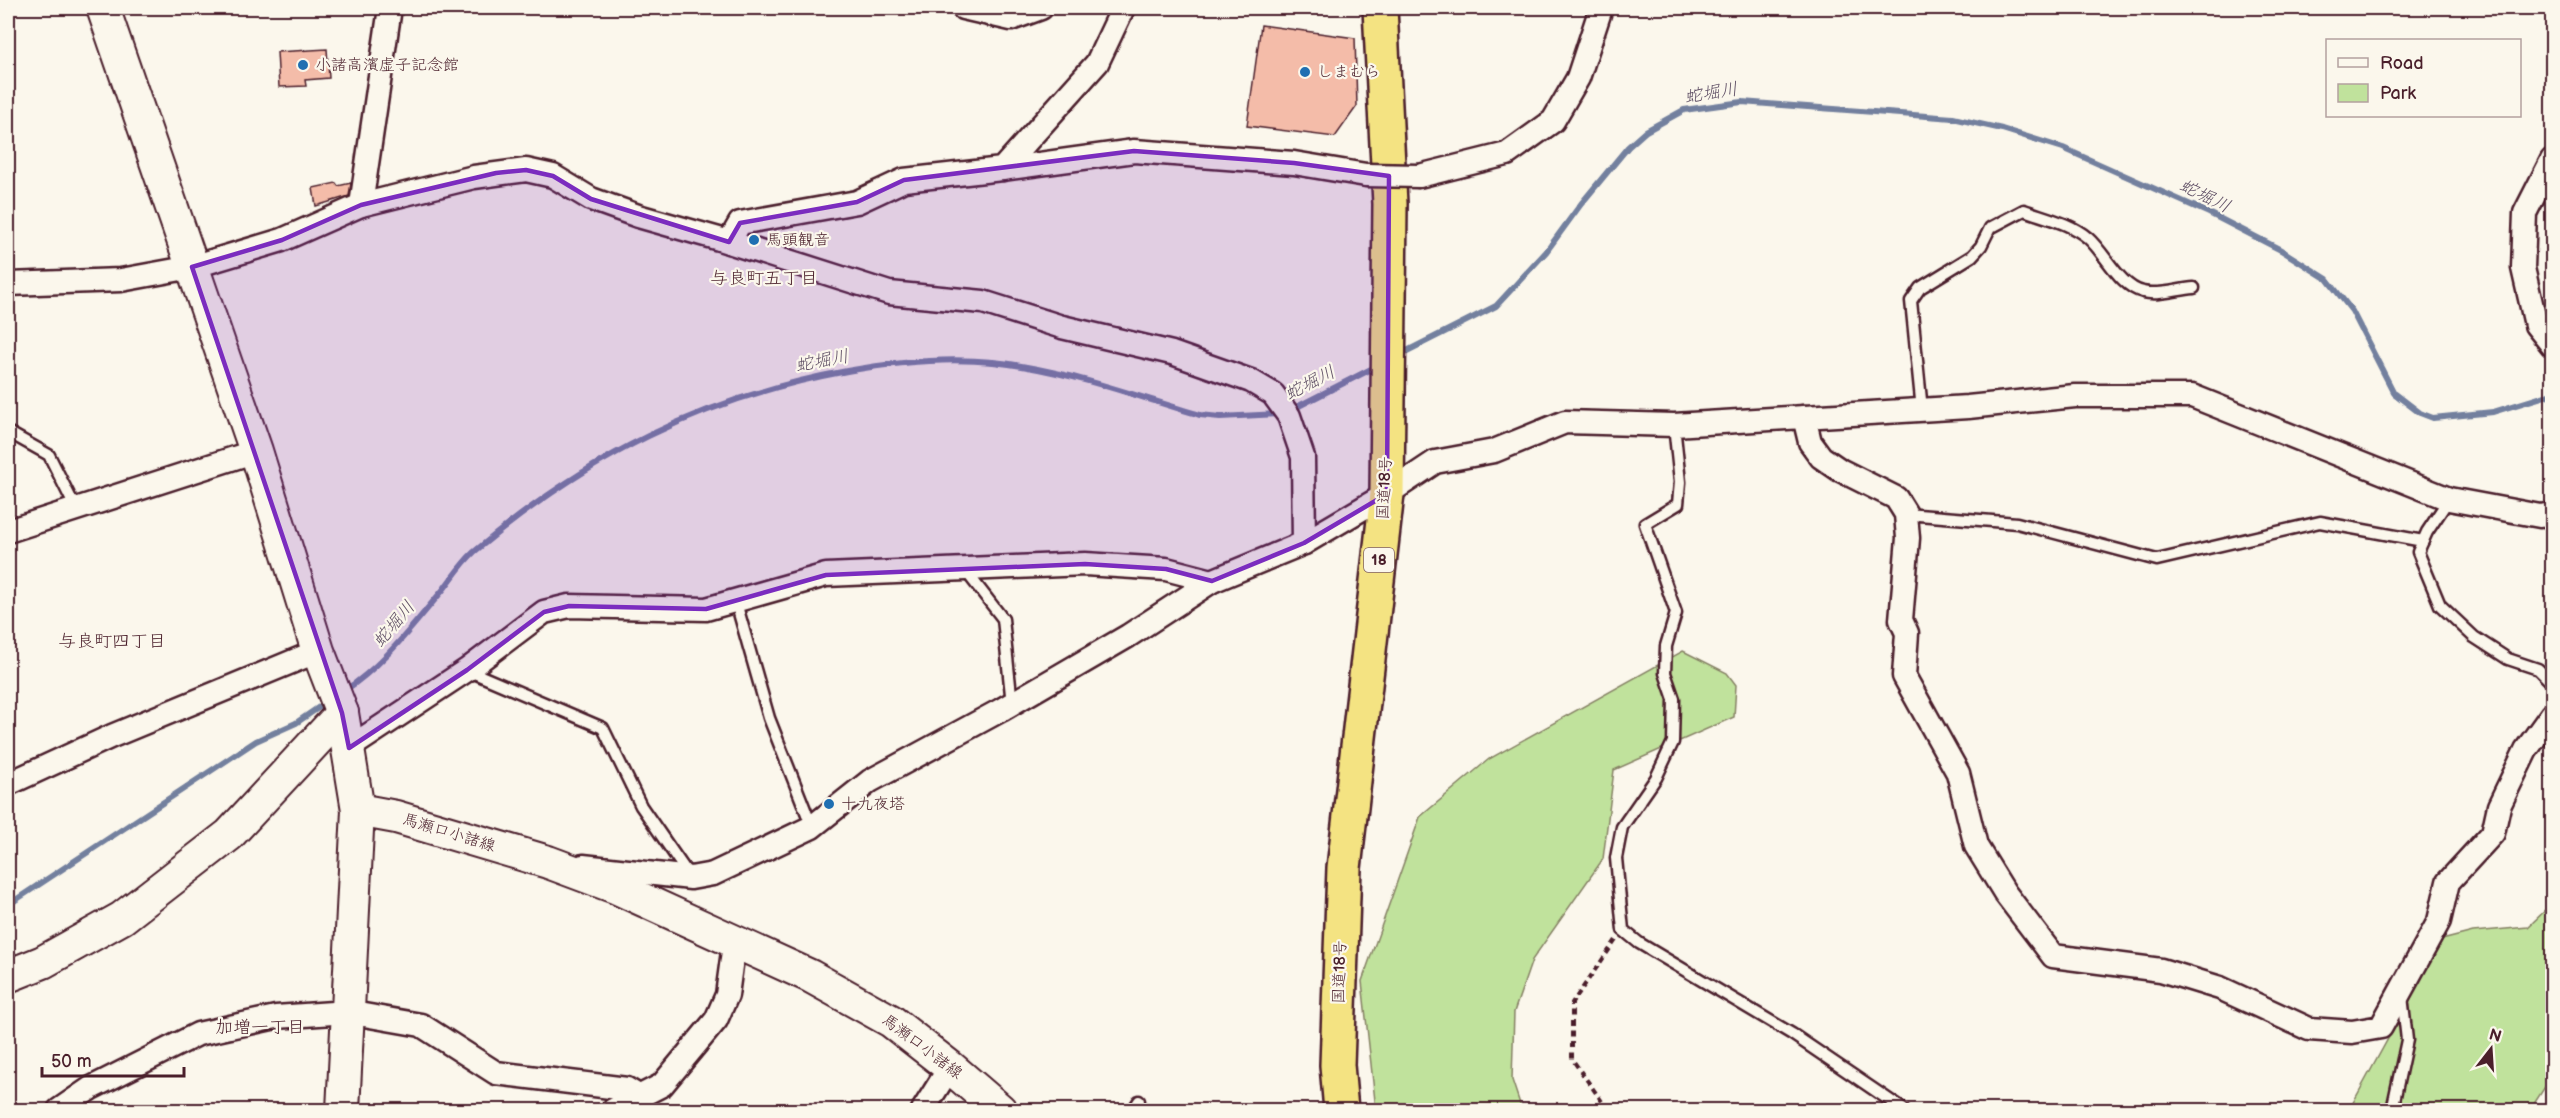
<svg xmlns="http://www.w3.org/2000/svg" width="2560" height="1118" font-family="'Balsamiq Sans','Klee One',sans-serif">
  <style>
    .green { fill: #c0e29c; stroke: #858064; stroke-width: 1.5 }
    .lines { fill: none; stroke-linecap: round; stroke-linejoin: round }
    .stream { stroke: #73809e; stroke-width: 6 }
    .building { fill: #f4bca9; stroke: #4a1f2b; stroke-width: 1.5 }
    .lane-casing { stroke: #4a1f2b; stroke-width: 15 }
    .street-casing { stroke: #4a1f2b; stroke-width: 27 }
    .secondary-casing { stroke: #4a1f2b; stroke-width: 36 }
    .highway-casing { stroke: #4a1f2b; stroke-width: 38 }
    .path { stroke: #4a1f2b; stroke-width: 4; stroke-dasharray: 6 4.5; stroke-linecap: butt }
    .lane { stroke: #fbf7ec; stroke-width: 10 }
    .street { stroke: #fbf7ec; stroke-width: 22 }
    .secondary { stroke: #fbf7ec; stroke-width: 32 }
    .highway { stroke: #f4e382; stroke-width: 33 }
    .street-bridge-casing { stroke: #4a1f2b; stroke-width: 27; stroke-linecap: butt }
    .street-bridge { stroke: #fbf7ec; stroke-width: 22 }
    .marked { fill: #7b2cbf; fill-opacity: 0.2; stroke: #7b2cbf; stroke-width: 4.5; stroke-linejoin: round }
    .poi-dot { fill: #1f6fb2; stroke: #fbf7ec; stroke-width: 2 }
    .labels { text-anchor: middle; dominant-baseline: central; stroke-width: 4.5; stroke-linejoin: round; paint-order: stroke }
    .shield { fill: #fbf7ec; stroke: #7f6065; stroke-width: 1.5 }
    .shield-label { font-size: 15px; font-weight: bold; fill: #4a1f2b }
    .poi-label { font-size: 16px; fill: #4a1f2b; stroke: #fbf7ec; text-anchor: start }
    .street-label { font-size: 16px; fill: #4a1f2b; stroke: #fbf7ec }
    .water-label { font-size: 18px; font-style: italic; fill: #5f4f65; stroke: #fbf7ec }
    .neighbourhood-label { font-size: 18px; fill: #4a1f2b; stroke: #fbf7ec }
  </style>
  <rect width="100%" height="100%" fill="#fbf7ec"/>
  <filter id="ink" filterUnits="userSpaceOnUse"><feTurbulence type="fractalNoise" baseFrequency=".0167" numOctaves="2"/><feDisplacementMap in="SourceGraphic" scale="12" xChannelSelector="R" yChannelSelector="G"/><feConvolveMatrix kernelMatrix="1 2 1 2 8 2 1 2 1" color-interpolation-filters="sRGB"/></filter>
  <g filter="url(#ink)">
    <g class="green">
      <path d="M1683,651L1727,673L1736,685L1734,717L1614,770L1603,859L1532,960L1514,1012L1512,1080L1522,1110H1376L1362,981L1420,817L1489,759Z"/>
      <path d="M2552,904V1076L2530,1110H2349L2442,940L2473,932L2528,927Z"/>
    </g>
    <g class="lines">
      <g class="stream">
        <path d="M1399,355L1496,306L1546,252L1581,204L1628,147L1646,131L1684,110L1742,102L1953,118L2002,129L2063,148L2209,213L2281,250L2327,279L2352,311L2394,393L2420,413L2433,418L2493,412L2552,394"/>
        <path d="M1289,411L1379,365"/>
        <path d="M344,691C385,664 412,626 443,590C453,577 462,563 474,552C587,457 701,398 847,371C896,362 943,357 993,362C1063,369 1132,395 1200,415L1220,417L1280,414"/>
        <path d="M8,905L256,741L296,723L328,701"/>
      </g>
    </g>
    <g class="building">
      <path d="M1261,25L1355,38L1357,106L1335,137L1247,126Z"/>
      <path d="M327,49L329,78L305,80L306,86L279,87L277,52Z"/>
      <path d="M336,183L338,186L351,183L349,196L316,206L313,188Z"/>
    </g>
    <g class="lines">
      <g class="lane-casing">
        <g id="lane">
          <path d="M1922,410L1911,301L1920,288L1972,256L1981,246L1990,228L2024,210C2046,218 2070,223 2088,238C2106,254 2120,287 2143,292C2158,296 2179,289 2194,288"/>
          <path d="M1674,425L1680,482L1678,504L1645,524L1676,613L1666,646L1665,673L1674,699L1673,742L1656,778L1622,827L1616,858L1623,930L1639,943L1792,1034L1904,1110"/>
          <path d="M8,432L49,455L76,509"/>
          <path d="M2449,499L2427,532L2418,552L2440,605L2474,637L2508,659L2538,669L2552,683"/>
          <path d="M1906,514L2017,523L2157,560L2320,522L2423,541"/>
          <path d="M965,570L1003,619L1012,704"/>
          <path d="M735,599L769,718L812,827"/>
          <path d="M467,670L603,728L641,806L690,877"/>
          <path d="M1133,1110L1139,1101"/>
          <path d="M2392,1110L2407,1040L2402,996"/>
        </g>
      </g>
      <g class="street-casing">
        <g id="street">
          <path d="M963,8L1011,19L1041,8"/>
          <path d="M2552,160L2525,213L2523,268L2536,325L2552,345"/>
          <path d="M1002,169L1134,151L1294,163L1366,175"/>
          <path d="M1419,176L1507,154L1553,121L1578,78L1601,8"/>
          <path d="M361,205L390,8"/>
          <path d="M729,242L740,223L857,202L904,180L1002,169L1097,63L1123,8"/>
          <path d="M8,284L121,280L192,267L282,240L361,205L474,177L526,170L553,176L591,199L638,216L719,239L889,293L983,302L1062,327L1172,353L1251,381L1273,394L1289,416L1303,457L1304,543"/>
          <path d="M1804,417L1810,442L1821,457L1840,470L1896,498L1906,514L1908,538L1901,620L1907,633L1904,676L1958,773L1976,846L2005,893L2053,956L2161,970L2220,988L2309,1029L2352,1032L2381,1027L2439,921L2448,882L2493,833L2499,806L2526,750L2552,714"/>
          <path d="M8,531L256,451"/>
          <path d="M349,748L467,670L544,612L569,606L706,609L826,575L1085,564L1166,569L1212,581"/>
          <path d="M8,784L112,736L318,651"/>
          <path d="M583,866L691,878L713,874L812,827L870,781L1001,710L1128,636L1212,581L1304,543L1387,494L1435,462L1494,451L1565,422L1674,425L1968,407L2075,396H2192L2449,499L2540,516L2552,514"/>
          <path d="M59,1110L91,1088L198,1034L276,1017L347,1012L421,1025L496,1073L627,1089L640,1097L642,1110"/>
          <path d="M613,1110L662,1085L716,1020L727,995L734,944"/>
          <path d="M923,1110L950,1067"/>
        </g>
      </g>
      <g class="secondary-casing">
        <g id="secondary">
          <path d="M103,8L256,451L318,651L342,713L358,810L343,1110"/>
          <path d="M358,810L396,817L548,862L615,887L810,976L891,1021L950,1067L1000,1110"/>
          <path d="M8,976L43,962L122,918L229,835L342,713"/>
        </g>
      </g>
      <g class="highway-casing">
        <path id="highway" d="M1341,1110L1337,1065L1344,868L1387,494L1390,204L1380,8"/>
      </g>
      <path class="path" d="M1608,1110L1572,1059V1003L1616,940"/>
      <use href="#lane" class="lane"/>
      <use href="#street" class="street"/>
      <use href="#secondary" class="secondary"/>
      <use href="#highway" class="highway"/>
      <g class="street-bridge-casing">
        <path id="street-bridge" d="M1366,175L1419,176"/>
      </g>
      <use href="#street-bridge" class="street-bridge"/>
    </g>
  </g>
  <path class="marked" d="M1134,151L1294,163L1389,176L1387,494L1304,543L1212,581L1166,569L1085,564L826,575L706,609L569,606L544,612L467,670L349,748L342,713L192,267L282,240L361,205L496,173L526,170L553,176L591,199L729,242L740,223L857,202L904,180Z"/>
  <g class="poi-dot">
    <circle cx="303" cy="65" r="6"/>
    <circle cx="1305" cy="72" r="6"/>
    <circle cx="754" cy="240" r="6"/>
    <circle cx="829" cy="804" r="6"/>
  </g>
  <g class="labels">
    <rect class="shield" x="1364" y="548" width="30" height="24" rx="4.5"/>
    <g class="shield-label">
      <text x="1379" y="560">18</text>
    </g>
    <g class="poi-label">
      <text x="315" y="65">小諸高濱虚子記念館</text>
      <text x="1317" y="72">しまむら</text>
      <text x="766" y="240">馬頭観音</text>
      <text x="841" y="804">十九夜塔</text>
    </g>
    <g class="street-label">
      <text transform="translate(1385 488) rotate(-87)">国道18号</text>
      <text transform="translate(449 833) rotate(17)">馬瀬口小諸線</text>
      <text transform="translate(1340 972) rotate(-88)">国道18号</text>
      <text transform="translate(922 1047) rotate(37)">馬瀬口小諸線</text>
    </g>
    <g class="water-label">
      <text transform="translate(1711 93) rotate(-9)">蛇堀川</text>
      <text transform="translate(2205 196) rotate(26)">蛇堀川</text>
      <text transform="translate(822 361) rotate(-11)">蛇堀川</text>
      <text transform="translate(1310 383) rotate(-27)">蛇堀川</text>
      <text transform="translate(394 624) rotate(-50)">蛇堀川</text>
    </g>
    <g class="neighbourhood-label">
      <text x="764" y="278">与良町五丁目</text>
      <text x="112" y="641">与良町四丁目</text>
      <text x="260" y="1027">加増一丁目</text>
    </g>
  </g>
  <rect width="2560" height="1118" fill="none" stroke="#fbf7ec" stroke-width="30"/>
  <rect x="15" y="15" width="2530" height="1088" fill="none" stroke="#4a1f2b" stroke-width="2" filter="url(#ink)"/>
  <rect x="2326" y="39" width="195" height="78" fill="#fbf7ec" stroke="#b4a19f" stroke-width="1.5"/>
  <rect x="2338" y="58" width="30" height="9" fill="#fbf7ec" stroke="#b4a19f" stroke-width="1.5"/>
  <text x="2380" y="69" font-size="18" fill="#4a1f2b">Road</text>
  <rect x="2338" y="84" width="30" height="18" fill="#c0e29c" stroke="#b4a19f" stroke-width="1.5"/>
  <text x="2380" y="99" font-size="18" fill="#4a1f2b">Park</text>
  <g transform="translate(2491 1049) rotate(17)" stroke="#fbf7ec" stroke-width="4.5" paint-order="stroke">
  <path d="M0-4.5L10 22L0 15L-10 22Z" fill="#4a1f2b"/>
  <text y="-9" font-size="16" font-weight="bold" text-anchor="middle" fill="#4a1f2b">N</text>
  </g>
  <path d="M42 1067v9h142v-9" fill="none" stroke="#4a1f2b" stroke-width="3"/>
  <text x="51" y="1067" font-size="18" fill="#4a1f2b" stroke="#fbf7ec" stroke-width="4.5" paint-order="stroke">50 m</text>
</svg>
